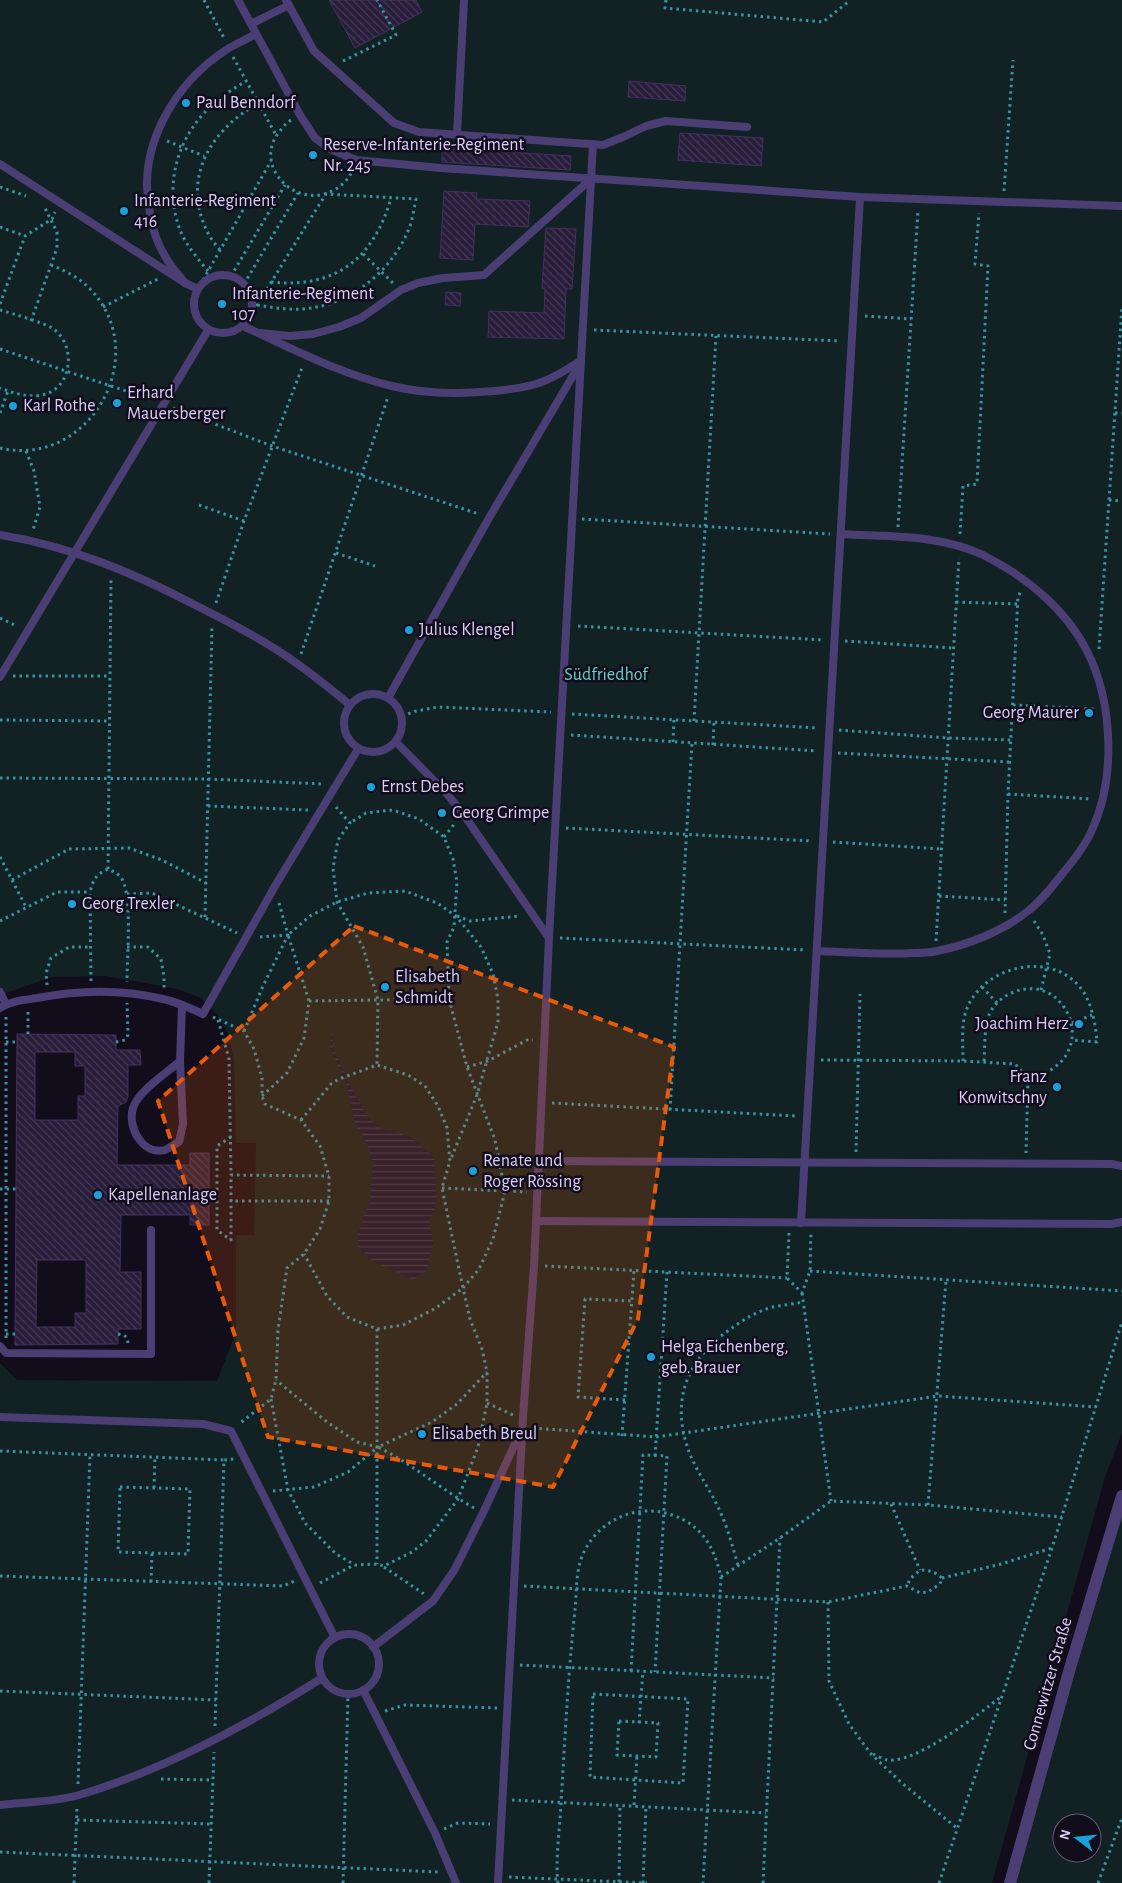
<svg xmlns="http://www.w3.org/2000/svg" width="1122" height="1883" font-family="'Alegreya Sans',sans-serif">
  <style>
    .green { fill: #112124; fill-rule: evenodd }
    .water { fill: url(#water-rules) }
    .building { fill: url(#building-back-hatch); stroke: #443063; fill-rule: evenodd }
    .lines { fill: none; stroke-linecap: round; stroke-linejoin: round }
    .path { stroke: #3a93a0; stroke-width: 3; stroke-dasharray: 2.5 4; stroke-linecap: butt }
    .service { stroke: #4a3e74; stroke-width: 8 }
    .tertiary { stroke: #4a3e74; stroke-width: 12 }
    .marked { fill: #e8590c; fill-opacity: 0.2; stroke: #e8590c; stroke-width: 4; stroke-dasharray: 10 6; stroke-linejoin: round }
    .poi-dot { fill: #1aa2d8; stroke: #120d1b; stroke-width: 2 }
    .labels { text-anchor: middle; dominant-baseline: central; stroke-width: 5; stroke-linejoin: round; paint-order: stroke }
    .poi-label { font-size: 18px; fill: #dacdf9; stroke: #120d1b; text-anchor: start }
    .park-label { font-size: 18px; fill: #63cfc8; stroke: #120d1b }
    .street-label { font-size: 18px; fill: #dacdf9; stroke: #120d1b }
  </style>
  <defs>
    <pattern id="water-rules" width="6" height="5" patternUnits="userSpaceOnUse" patternTransform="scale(1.25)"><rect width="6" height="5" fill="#0e1433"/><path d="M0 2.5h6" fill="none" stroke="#303551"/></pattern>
    <pattern id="building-back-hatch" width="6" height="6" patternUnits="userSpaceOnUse" patternTransform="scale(1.25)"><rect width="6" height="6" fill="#271c39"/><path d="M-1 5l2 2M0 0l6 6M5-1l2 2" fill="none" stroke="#463c56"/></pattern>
  </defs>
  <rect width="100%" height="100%" fill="#120d1b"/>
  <g class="green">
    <path d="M0,0H1122V1433L1105,1477L992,1883H0V1363L17,1380L217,1381L236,1332V1235H254L256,1143H236L234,1060L228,1033L217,1015L201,998L177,989L106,976L52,977L0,995Z"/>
    <path d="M1122,1496V1883H1010ZM1062,1823H1092V1853H1062Z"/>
  </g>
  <path class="water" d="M332,1027L333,1048L349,1084L366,1114L378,1127L411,1137L434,1157L437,1200L430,1220L433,1243L427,1270L414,1280L374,1262L358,1247V1233L370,1200L373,1163L367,1144L354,1121L347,1085L330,1048Z"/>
  <g class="building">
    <path d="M329,0H416L422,12L355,48Z"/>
    <path d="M629,81L686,86L685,101L628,97Z"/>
    <path d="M680,133L763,138L761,166L678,160Z"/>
    <path d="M442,148L571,156L570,170L442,162Z"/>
    <path d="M444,191L477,193L476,199L530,201L528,227L475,224L473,260L440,258Z"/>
    <path d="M546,228L576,229L572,289H566L564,339L488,337L489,311L544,313L545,288H542Z"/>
    <path d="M446,292L461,293L460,306L445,305Z"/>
    <path d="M17,1034L116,1035V1050H140L141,1065H128V1097L126,1102L118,1106L117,1165H190V1153H209V1225H190V1215H121L120,1272H141V1329H118V1344L15,1345ZM35,1052H75V1066H85V1096H78V1120H35ZM37,1260H86V1313H75V1327H36Z"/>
  </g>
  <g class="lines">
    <g class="path">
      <path d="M204,0L224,38"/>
      <path d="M666,0L665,8L823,22L848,2L849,0"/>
      <path d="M233,57L276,135"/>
      <path d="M343,61L396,35L377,0"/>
      <path d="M291,120C286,123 283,127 280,131C252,164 293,208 330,192C339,188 348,181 352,171"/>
      <path d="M167,141L204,156"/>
      <path d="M0,187L26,196"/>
      <path d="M1004,191L1013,60"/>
      <path d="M0,227L25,236"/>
      <path d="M220,250C215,244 210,238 207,231C181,178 211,129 259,103"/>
      <path d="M363,254L393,283"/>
      <path d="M208,271C198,259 186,245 180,230C164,187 176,140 209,108C220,97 233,89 246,81"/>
      <path d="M231,276L285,185"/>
      <path d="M203,280L271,161"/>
      <path d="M271,282C336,289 374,258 391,198"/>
      <path d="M244,284L298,193"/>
      <path d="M0,304L25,236L52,219L55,212"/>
      <path d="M103,307L158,279"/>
      <path d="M0,310C13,314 42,322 52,328C77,344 73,389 42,395C27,398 14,393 0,388"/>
      <path d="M865,316L911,319"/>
      <path d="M250,317C275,276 300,235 326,194L416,199C414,208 413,217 410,226C395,267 355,302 311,308C293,311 275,308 257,305"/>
      <path d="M31,321L57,248V232L45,208"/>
      <path d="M594,330L840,341"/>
      <path d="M0,349L153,400"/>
      <path d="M173,408L272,446L479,514"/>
      <path d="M0,413L8,391"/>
      <path d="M1115,413H1122"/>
      <path d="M0,448C89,469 154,355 90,289C79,277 65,271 51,265"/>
      <path d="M26,451L34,471L40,507L33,530"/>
      <path d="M1109,500L1122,501"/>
      <path d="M199,505L244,521"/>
      <path d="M582,519L830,534"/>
      <path d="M898,527L918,211"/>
      <path d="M960,534L963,486L977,484L988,266L975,264L979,213"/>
      <path d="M336,553L375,566"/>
      <path d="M956,602L1018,604"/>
      <path d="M216,603L244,521L303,365"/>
      <path d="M0,618L17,626"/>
      <path d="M578,626L823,640"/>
      <path d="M845,641L953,648"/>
      <path d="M1099,649L1122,307"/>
      <path d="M301,654L388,397"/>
      <path d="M13,676H110"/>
      <path d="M1013,705L1094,709"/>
      <path d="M572,714L818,728"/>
      <path d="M402,716L416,711L438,707L551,712"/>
      <path d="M0,720L109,721"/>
      <path d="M694,721L716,336"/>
      <path d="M839,730L948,738L1011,740"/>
      <path d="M571,735L817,751"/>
      <path d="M673,742L674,720"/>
      <path d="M713,745L714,722"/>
      <path d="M838,753L1009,762"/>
      <path d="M0,778L208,779L323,784"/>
      <path d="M1008,794L1092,799"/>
      <path d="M208,806L308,810"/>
      <path d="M336,807L350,823L338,840L333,868L337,902L363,947L378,1000L377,1065"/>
      <path d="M566,828L812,841"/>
      <path d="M444,837L456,822"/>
      <path d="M833,842L941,849"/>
      <path d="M0,857L26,907"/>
      <path d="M108,869L111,578"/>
      <path d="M12,880L69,849L129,848L162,860L206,883"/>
      <path d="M127,894L152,893L237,933"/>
      <path d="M939,896L1005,900"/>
      <path d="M1005,913L1008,794L1018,597L1021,591"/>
      <path d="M457,916L470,921L519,916"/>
      <path d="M205,917L212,626"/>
      <path d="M0,921L57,892H90"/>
      <path d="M1034,921L1043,935L1050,954L1041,990"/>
      <path d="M260,937L288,935"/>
      <path d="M560,938L806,950"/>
      <path d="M936,941L959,558"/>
      <path d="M127,947H148L161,959L164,977V988"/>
      <path d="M91,981L90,892C93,880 96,874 108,869C114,872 120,874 123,881C132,901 127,958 127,982"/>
      <path d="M47,985L46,973L51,958L69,947H91"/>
      <path d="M982,987L997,1003"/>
      <path d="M309,1001L448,999"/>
      <path d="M6,1017V1338"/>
      <path d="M213,1017L244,1031L254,1049L262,1078V1096L265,1104L301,1120L320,1146L329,1176V1201L320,1229L304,1254L287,1268L278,1330L276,1380L271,1399L239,1424"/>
      <path d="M218,1020L229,1059L231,1175"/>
      <path d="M1072,1023L1092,1015"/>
      <path d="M244,1031L263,986L288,935L279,903"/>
      <path d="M28,1034V1010"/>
      <path d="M6,1042H18"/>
      <path d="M116,1042L125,1040L128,1035L127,1003"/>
      <path d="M821,1060L963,1061L1015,1064L1028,1078L1026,1153"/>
      <path d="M963,1061C963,1045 961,1026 966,1011C982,965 1053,949 1082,990C1092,1003 1096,1027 1097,1042L1072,1040"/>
      <path d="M984,1061C985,1047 984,1029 989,1015C993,1005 1003,996 1014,992C1069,970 1105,1063 1028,1078"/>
      <path d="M467,1067L488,1061L527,1040H533"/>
      <path d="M262,1096L287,1073L304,1038L309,1001L288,935L310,916L337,902L368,893L405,891L437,903L456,916L481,947L493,974L498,999V1022L477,1095L450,1161"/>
      <path d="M552,1103L796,1116"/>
      <path d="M670,1110L692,743"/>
      <path d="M301,1120L331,1084L339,1079L377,1065L408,1075L425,1086L438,1106L447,1128L450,1161L442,1188L463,1288L436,1308L403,1325L377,1329L347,1317L327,1296L304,1254"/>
      <path d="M231,1137L217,1146V1230L231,1240V1201"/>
      <path d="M856,1152L860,994"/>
      <path d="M442,1188L527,1192"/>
      <path d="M0,1189H17"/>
      <path d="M329,1201H231V1175L329,1176"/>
      <path d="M789,1233L787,1278L802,1293L810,1271L811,1232"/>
      <path d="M545,1266L787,1278"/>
      <path d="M810,1271L1122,1291"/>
      <path d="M802,1293L831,1501"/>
      <path d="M377,1329V1564"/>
      <path d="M6,1334H15"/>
      <path d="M118,1334L124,1335L127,1338L128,1343"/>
      <path d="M271,1399L288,1490L305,1523L336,1554L355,1565L377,1564L384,1566L412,1552L426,1541L458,1499L478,1447L487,1403V1372L482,1349L470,1319L463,1288L479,1269L493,1239L505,1191L495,1140L467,1067L449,999L447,942L454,927L457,882L453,859L444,837L419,819L393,810L366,813L350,823"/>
      <path d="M625,1400L578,1397L585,1299L632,1301"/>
      <path d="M487,1403L513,1415"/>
      <path d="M533,1428L656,1437L938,1396L1096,1407"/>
      <path d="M622,1436L634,1271"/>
      <path d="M0,1451L224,1460"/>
      <path d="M655,1456L667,1272"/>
      <path d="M120,1487L190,1489L188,1554L118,1552Z"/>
      <path d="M154,1488L155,1457"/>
      <path d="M273,1491L314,1487L348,1472L378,1447L357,1442L327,1422L276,1380"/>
      <path d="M891,1504L920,1570"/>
      <path d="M928,1505L946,1280"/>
      <path d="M474,1508C441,1489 412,1464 378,1447L432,1422L457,1404L487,1372"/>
      <path d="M738,1565C732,1545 727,1525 718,1507C709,1488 695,1469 688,1449C671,1399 687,1360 729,1330C743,1320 757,1311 773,1307C783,1305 794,1304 803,1302"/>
      <path d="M384,1567L424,1594"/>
      <path d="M0,1576L283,1586L295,1581"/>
      <path d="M721,1577L780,1538L831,1501L928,1505L1062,1517"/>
      <path d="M942,1578L1001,1564L1052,1548"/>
      <path d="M151,1582L152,1553"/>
      <path d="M320,1583L354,1565"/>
      <path d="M524,1586L828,1602L907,1586L920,1593L928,1592L940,1584L942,1578C935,1572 930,1570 920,1570L910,1579L907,1586"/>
      <path d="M828,1602L829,1681L849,1724L870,1753L903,1784L958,1829"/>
      <path d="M520,1665L774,1678"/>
      <path d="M631,1671L643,1455L667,1456L655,1672"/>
      <path d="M0,1691L216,1700"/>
      <path d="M593,1694L688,1699L683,1783L590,1777Z"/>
      <path d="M385,1711L405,1705L498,1708"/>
      <path d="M619,1721L658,1723L656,1757L617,1755Z"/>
      <path d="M639,1723L643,1671"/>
      <path d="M215,1726L224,1460L234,1459"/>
      <path d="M873,1754C877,1756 883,1759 887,1760C916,1764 979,1714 1002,1696"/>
      <path d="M161,1779L213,1780"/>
      <path d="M78,1784L90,1455"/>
      <path d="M512,1800L766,1813"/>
      <path d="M634,1805L637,1756"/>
      <path d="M77,1820L211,1824"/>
      <path d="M444,1829L458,1823L490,1824"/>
      <path d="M0,1852L439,1872"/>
      <path d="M509,1877L647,1883"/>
      <path d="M619,1882L620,1805"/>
      <path d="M74,1883L77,1808"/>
      <path d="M209,1883L214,1752"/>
      <path d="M343,1883L348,1694"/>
      <path d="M558,1883C555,1861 560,1827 561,1803C565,1739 568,1674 575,1610C577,1591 575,1568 585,1550C601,1519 638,1503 672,1515C702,1525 714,1547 721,1577L703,1883"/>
      <path d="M643,1883L646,1806"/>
      <path d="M763,1883L780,1538"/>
      <path d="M939,1883L1052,1548L1122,1322"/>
      <path d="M1098,1883L1122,1818"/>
    </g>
    <g class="service">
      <path d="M238,0L300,115L315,138L330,149L356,160L441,168L860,197L1122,206"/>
      <path d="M286,0L314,51L394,123L419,132L603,145L623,137L646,126L666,121L747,127"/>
      <path d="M251,24L289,5"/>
      <path d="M457,134L464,0"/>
      <path d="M0,164L185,283L198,289"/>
      <circle cx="223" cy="304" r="29"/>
      <path d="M185,283C178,274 170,266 165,256C157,243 152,227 150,213C136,147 174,83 229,48C238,43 247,39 256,34"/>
      <path d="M243,326C291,348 340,374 392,386C420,393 450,394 479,392C498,391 518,389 536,384C552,379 566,370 580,361"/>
      <path d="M260,333L290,336L313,334L339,327L361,318L401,290L418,283L443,278L484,275L591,179"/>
      <path d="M0,535C69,546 132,572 193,604C229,622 266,641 299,665C316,677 333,691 350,705"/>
      <path d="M0,677L208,330"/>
      <circle cx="373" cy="723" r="29"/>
      <path d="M388,698L489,518L581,362"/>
      <path d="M396,742L447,794L464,815L549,938"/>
      <path d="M817,951C849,952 881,955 913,953C920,953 929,953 937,951C968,945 1003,931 1028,911C1041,901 1052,887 1063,873C1074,860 1085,846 1092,830C1116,778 1113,702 1087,651C1065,608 1025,576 983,555C939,534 888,537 841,534"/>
      <path d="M0,992L6,1004"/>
      <path d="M0,1008C10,1001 24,1000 37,998C78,990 122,989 163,999C177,1002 190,1008 203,1014L275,886L358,749"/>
      <path d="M180,1061L183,1124L179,1142C175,1144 170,1148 165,1150C143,1156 127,1127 133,1108C138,1091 167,1073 180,1061L182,1005"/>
      <path d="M539,1161L1112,1164L1122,1166"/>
      <path d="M536,1221L1111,1224L1122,1222"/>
      <path d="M801,1223L860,197"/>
      <path d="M0,1346L6,1353L151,1354V1230"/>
      <path d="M0,1417L203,1424L231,1431L335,1638"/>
      <circle cx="349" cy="1664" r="30"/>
      <path d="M373,1647L433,1601L455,1569L483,1513L521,1431"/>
      <path d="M363,1690L435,1833L456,1883"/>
      <path d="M0,1805C25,1802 55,1802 79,1795C161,1771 249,1724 322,1678"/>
      <path d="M498,1883L523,1417L534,1266L549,938L593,144"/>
    </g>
    <path class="tertiary" d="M1010,1883L1070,1668L1122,1496"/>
  </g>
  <path class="marked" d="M354,926L674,1047L638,1319L553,1487L268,1437L158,1101Z"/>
  <g class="poi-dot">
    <circle cx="186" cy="103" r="5"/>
    <circle cx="313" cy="155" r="5"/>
    <circle cx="124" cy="211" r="5"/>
    <circle cx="222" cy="304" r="5"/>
    <circle cx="117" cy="403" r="5"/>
    <circle cx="13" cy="406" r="5"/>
    <circle cx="409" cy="630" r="5"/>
    <circle cx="1089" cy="713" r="5"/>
    <circle cx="371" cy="787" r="5"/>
    <circle cx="442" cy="813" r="5"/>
    <circle cx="72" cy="904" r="5"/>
    <circle cx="385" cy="987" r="5"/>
    <circle cx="1079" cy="1024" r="5"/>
    <circle cx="1057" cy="1087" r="5"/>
    <circle cx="473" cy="1171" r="5"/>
    <circle cx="98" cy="1195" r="5"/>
    <circle cx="651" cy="1357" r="5"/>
    <circle cx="422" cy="1434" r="5"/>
  </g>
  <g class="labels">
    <g class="poi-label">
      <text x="196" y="103">Paul Benndorf</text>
      <text x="323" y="145">Reserve-Infanterie-Regiment<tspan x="323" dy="21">Nr. 245</tspan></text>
      <text x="134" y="201">Infanterie-Regiment<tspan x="134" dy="21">416</tspan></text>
      <text x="232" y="294">Infanterie-Regiment<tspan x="232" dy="21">107</tspan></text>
      <text x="127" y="393">Erhard<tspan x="127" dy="21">Mauersberger</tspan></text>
      <text x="23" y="406">Karl Rothe</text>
      <text x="419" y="630">Julius Klengel</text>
      <text x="1079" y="713" text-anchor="end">Georg Maurer</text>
      <text x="381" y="787">Ernst Debes</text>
      <text x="452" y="813">Georg Grimpe</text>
      <text x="82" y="904">Georg Trexler</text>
      <text x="395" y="977">Elisabeth<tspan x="395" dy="21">Schmidt</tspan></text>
      <text x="1069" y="1024" text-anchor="end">Joachim Herz</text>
      <text x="1047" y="1077" text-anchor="end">Franz<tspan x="1047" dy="21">Konwitschny</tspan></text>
      <text x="483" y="1161">Renate und<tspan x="483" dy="21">Roger Rössing</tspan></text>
      <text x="108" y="1195">Kapellenanlage</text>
      <text x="661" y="1347">Helga Eichenberg,<tspan x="661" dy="21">geb. Brauer</tspan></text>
      <text x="432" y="1434">Elisabeth Breul</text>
    </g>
    <g class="park-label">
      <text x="606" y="675">Südfriedhof</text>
    </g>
    <g class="street-label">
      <text transform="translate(1048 1684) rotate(-74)">Connewitzer Straße</text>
    </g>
  </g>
  <g transform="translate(1077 1838) rotate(286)"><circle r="24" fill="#120d1b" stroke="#625a74"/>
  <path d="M0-4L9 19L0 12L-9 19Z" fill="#1aa2d8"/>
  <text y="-8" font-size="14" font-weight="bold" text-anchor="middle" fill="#dacdf9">N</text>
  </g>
</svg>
